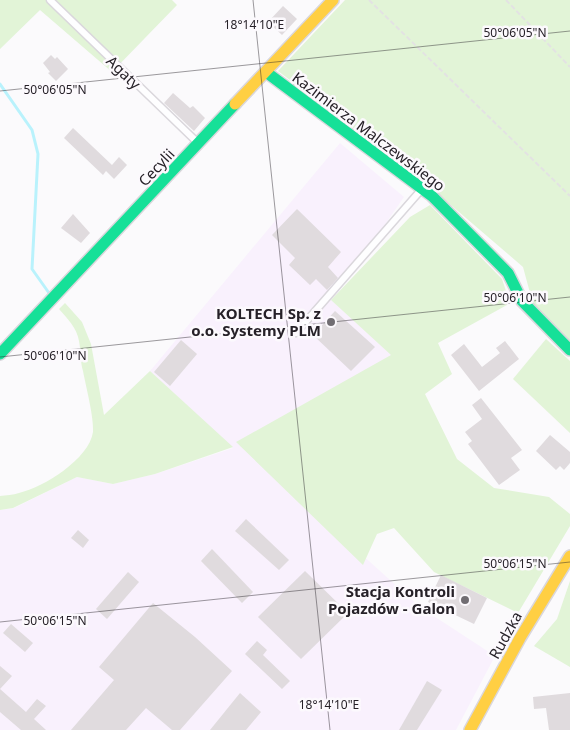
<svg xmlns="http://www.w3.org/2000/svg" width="570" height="730" font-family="'Noto Sans',sans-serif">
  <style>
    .built { fill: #f9f1fd }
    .green { fill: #e2f4d7 }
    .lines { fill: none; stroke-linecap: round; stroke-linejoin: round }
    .stream { stroke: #b9f2fc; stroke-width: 3 }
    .building { fill: #e0dbde }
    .lane-casing { stroke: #dad7dc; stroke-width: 9 }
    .fast-casing { stroke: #dad7dc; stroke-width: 14 }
    .slow-casing { stroke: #dad7dc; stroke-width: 14 }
    .path { stroke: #e3e2e3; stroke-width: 2; stroke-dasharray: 5 2.5; stroke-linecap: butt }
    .lane { stroke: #fefeff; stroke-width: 6 }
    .fast { stroke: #16e098; stroke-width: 11 }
    .slow { stroke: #ffcf43; stroke-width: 11 }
    .ticks { fill: none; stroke: #262128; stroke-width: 1; stroke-opacity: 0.45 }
    .poi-dot { fill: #716d72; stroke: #fcf9fd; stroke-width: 2 }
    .labels { text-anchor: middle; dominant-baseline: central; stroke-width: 5; stroke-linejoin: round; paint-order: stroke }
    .street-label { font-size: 15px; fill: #262128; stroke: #fcf9fd }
    .poi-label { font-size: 15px; font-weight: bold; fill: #262128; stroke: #fcf9fd; text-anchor: end }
    .ticks-label { font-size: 12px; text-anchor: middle; fill: #262128; stroke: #fcf9fd; stroke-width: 5; stroke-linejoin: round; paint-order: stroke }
  </style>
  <rect width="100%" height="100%" fill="#fbfafc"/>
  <path class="built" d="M340,143L404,197L335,297L399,355L239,444L420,607L495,656L456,730H0V510L14,508L77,477L113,484L155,474L233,448L150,371Z"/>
  <g class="green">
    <path d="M0,0H172L177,5L112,72L40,10L0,49Z"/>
    <path d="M345,0H570V343L533,304L523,267L417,176L278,71Z"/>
    <path d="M430,205L502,279L508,297L507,305L438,343L452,374L425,394L457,459L494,488L549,497L570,514V526L518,613L434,572L394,528L377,534L363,565L236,442L391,355L331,300L410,217Z"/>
    <path d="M65,303L82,322L91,344L104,415L150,371L233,447L155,474L113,484L77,477L13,508L0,510V496C6,495 13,495 19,493C44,487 89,459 93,432C94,417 86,387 83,371C80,361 81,351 79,341C77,328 67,318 59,309Z"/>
    <path d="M546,339L570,361V433L513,379Z"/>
    <path d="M570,581V667L534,646L557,619Z"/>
  </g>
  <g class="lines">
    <path class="stream" d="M0,84L32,130L38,154L32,269L49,293"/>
  </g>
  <g class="building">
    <path d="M283,6L297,19L282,35L268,22Z"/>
    <path d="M51,55L55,59L57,57L68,69L56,81L48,73L50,72L43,63Z"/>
    <path d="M173,93L190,108L193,106L205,118L194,131L164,103Z"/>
    <path d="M73,128L112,165L119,157L127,165L114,179L106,171L103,175L64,138Z"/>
    <path d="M297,209L341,252L328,267L338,278L327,290L316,279L310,285L289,265L295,258L272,235Z"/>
    <path d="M73,214L90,233L81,243L61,228Z"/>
    <path d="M335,311L375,347L351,371L313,335Z"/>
    <path d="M181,340L197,354L170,386L154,372Z"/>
    <path d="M505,341L519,359L479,391L451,355L464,344L482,367L500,353L496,348Z"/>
    <path d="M481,398L522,450L511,458L520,470L499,485L468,444L472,441L465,432L482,419L472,405Z"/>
    <path d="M550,435L570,452V463L564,470L560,466L556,470L536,451Z"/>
    <path d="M246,519L289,560L279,570L235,531Z"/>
    <path d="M78,530L89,540L83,548L71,538Z"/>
    <path d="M212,549L253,592L242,603L201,561Z"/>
    <path d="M305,571L348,613L301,659L258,617Z"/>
    <path d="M128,572L139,582L107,619L96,609Z"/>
    <path d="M441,575L487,598L474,624L428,602Z"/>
    <path d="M153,603L195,637L232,671L180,730H172L146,708L126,730H71L114,680L99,667Z"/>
    <path d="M11,624L33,643L25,652L3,633Z"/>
    <path d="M257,641L267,650L263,655L290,681L282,689L245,654Z"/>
    <path d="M0,666L12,676L0,689L26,712L37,699L46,706L34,719L46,730H21L0,712Z"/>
    <path d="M427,681L442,690L417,730H399Z"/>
    <path d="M240,693L261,712L246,730H210Z"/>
    <path d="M570,693V730H549L546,708L534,709L533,697Z"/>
  </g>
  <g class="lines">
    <g class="lane-casing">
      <g id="lane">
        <path d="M50,0L198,143"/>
        <path d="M296,333L421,190"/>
      </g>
    </g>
    <g class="fast-casing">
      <g id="fast">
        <path d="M266,72L432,196L508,273L522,301L570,350"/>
        <path d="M0,354L235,104"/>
      </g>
    </g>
    <g class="slow-casing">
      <g id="slow">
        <path d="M235,104L333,0"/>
        <path d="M470,730L520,638L570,556"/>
      </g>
    </g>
    <g class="path">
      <path d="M369,0L570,196"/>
      <path d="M506,0L570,67"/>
    </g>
    <use href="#lane" class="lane"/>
    <use href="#fast" class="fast"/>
    <use href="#slow" class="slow"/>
  </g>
  <path class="ticks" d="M253,0L330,730M0,91L570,31M0,357L570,297M0,622L570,562"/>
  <g class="poi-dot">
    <circle cx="331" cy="322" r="5"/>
    <circle cx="465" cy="600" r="5"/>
  </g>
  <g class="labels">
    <g class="street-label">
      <text transform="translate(124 72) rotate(44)">Agaty</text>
      <text transform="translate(369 131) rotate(37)">Kazimierza Malczewskiego</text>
      <text transform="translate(156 167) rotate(-47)">Cecylii</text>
      <text transform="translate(505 635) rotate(-61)">Rudzka</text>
    </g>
    <g class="poi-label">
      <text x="321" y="313">KOLTECH Sp. z<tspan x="321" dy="17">o.o. Systemy PLM</tspan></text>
      <text x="455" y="591">Stacja Kontroli<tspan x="455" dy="17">Pojazdów - Galon</tspan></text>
    </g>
  </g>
  <g class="ticks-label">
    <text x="254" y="29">18°14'10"E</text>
    <text x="515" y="37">50°06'05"N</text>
    <text x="55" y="94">50°06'05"N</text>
    <text x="515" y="302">50°06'10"N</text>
    <text x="55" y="360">50°06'10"N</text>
    <text x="515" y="568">50°06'15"N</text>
    <text x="55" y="625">50°06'15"N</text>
    <text x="329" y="709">18°14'10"E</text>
  </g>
</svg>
